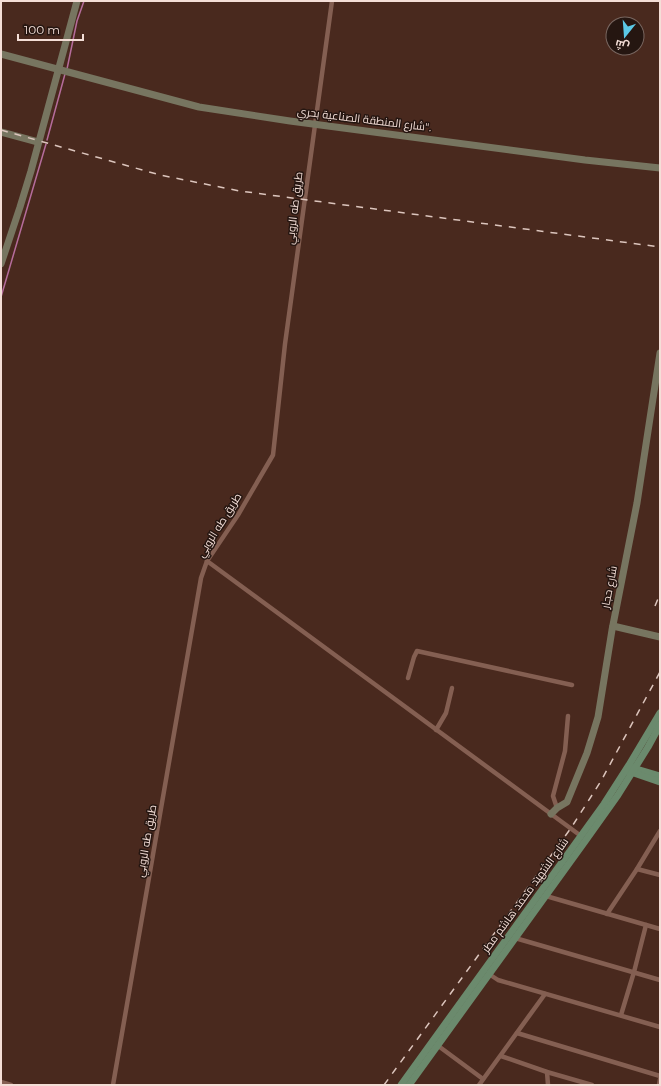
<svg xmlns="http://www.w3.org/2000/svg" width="661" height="1086" font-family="Montserrat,Cairo,sans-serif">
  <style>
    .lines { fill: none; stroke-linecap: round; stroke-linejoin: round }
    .stream { stroke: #b56c9b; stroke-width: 1.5 }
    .street { stroke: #845f52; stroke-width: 4.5 }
    .secondary { stroke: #777560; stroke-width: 7 }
    .primary { stroke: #6b8a6d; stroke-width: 7 }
    .rail { stroke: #dcc5bd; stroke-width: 1.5; stroke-dasharray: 7 7; stroke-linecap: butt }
    .labels { text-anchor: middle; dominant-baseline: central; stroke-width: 3; stroke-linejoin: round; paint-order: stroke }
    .street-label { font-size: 11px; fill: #f4ded7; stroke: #251611 }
  </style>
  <rect width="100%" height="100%" fill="#49291e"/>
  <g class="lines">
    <g class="stream">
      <path d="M67,69L77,21L84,1"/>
      <path d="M47,140L65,74"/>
      <path d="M1,297L46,144"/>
    </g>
    <g class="street">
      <path d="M207,561L581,836"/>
      <path d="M408,678L414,657L417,651L572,685"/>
      <path d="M436,730L446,713L452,688"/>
      <path d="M557,808L553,796L565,751L568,716"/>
      <path d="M637,869L660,875"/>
      <path d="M546,896L660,929"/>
      <path d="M607,914L637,869L660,831"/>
      <path d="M515,938L660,980"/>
      <path d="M489,974L498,980L660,1027"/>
      <path d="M621,1015L634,972L646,925"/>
      <path d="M517,1033L660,1076"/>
      <path d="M437,1045L483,1079"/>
      <path d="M501,1056L547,1072L592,1085"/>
      <path d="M547,1072L548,1085"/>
      <path d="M1,1082L11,1085"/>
      <path d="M113,1085L201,578L207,561L238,515L273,455L285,344L332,1"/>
      <path d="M479,1085L545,994"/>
      <path d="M659,1085L660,1079"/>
    </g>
    <g class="secondary">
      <path d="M1,54L199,107L290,121L585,160L660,168"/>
      <path d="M1,132L38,142"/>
      <path d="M1,264L20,207L31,171L77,1"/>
      <path d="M613,626L660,637"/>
      <path d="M551,814L557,808L567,802L587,753L598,717L612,630L637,503L660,353"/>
    </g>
    <g class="primary">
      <path d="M630,766L633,768L660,776"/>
      <path d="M628,771L660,782"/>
      <path d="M401,1085L604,804L629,765L660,713"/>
      <path d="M409,1085L586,840L618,795L648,747L660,725"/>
    </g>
    <g class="rail">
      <path d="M1,130L160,175L240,191L660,247"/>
      <path d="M655,606L660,594"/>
      <path d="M384,1085L571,828L601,781L660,672"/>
    </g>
  </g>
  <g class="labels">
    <g class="street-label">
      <text transform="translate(364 119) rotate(7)">شارع المنطقة الصناعية بحري".</text>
      <text transform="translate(294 208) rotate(-83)">طريق طه الروبي</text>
      <text transform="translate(219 525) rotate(-58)">طريق طه الروبي</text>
      <text transform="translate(609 587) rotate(-79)">شارع حجار</text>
      <text transform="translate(146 841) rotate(-80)">طريق طه الروبي</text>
      <text transform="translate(525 895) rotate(-54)">شارع الشهيد محمد هاشم مطر</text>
    </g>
  </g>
  <rect width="661" height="1086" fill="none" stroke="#f4ded7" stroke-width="4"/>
  <g transform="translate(625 36) rotate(197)"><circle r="19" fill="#251611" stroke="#786660"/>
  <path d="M0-3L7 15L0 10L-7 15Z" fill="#5bc8e6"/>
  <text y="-6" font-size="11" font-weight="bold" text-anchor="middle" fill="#f4ded7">ش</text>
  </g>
  <path d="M18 34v6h65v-6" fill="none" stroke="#f4ded7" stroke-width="2"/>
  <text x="24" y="34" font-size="12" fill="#f4ded7" stroke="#251611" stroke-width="3" paint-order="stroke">100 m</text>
</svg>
